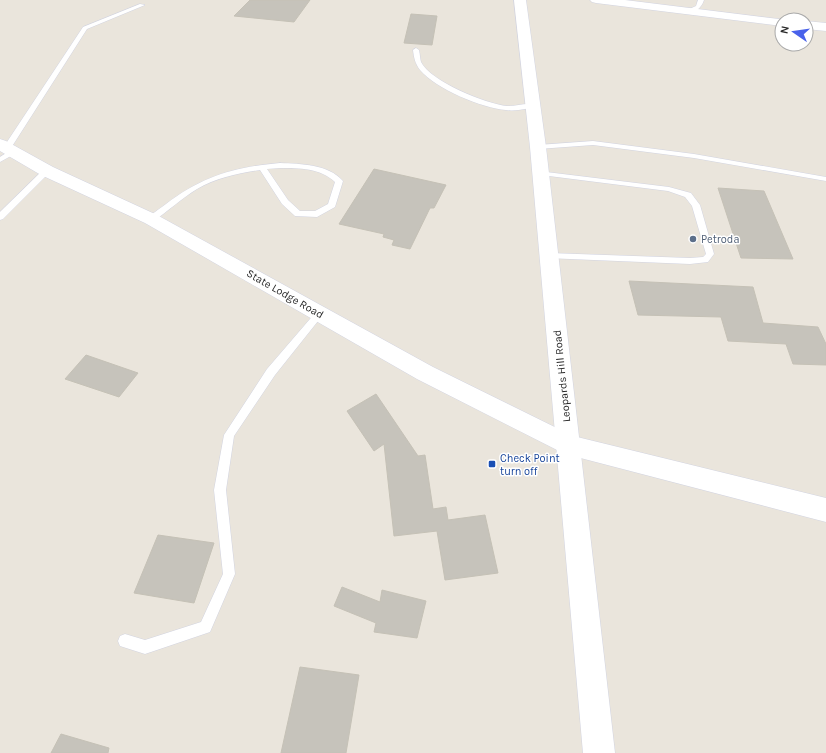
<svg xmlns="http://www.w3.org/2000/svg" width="826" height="753" font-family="Karla,sans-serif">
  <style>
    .building { fill: #c6c3bb; stroke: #c5c1b6 }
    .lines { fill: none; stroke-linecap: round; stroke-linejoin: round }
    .service-casing { stroke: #d2d4e1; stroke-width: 1 }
    .minor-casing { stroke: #d2d4e1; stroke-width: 1 }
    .tertiary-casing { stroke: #d2d4e1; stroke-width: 1 }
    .secondary-casing { stroke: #d2d4e1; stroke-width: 1 }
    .service { fill: #fff; fill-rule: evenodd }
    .minor { fill: #fff; fill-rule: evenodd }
    .tertiary { fill: #fff; fill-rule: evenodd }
    .secondary { fill: #fff; fill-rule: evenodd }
    .service-dot { fill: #5c6f8a; stroke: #fff; stroke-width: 1.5 }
    .transit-dot { fill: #1a4fb4; stroke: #fff; stroke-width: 1.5 }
    .labels { text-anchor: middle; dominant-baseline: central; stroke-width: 3; stroke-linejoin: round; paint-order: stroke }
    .service-label { font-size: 11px; fill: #4e5e75; stroke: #fff; text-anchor: start }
    .street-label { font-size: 11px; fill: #292929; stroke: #fff }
    .transit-label { font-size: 11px; fill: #164399; stroke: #fff; text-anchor: start }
  </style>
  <rect width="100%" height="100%" fill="#eae5dc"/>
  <g class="building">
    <path d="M250,0H310L294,22L234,16Z"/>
    <path d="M411,14L437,16L432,45L404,43Z"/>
    <path d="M374,169L446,185L434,208H430L410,249L392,245L394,240L383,237L384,234L339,224Z"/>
    <path d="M718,188L764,191L793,259L741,258Z"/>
    <path d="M629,281L753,287L763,323L818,327L826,344V365L793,364L786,344L728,341L721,317L638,315Z"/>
    <path d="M86,355L138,373L119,397L65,379Z"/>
    <path d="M376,394L418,456L425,455L433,509L446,507L448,520L485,515L498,573L445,580L437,531L394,536L384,444L374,451L347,411Z"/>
    <path d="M158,535L214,543L194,603L134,593Z"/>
    <path d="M342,587L380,602L382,590L426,601L417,638L374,632L376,623L334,606Z"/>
    <path d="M300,667L359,675L346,753H281Z"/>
    <path d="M61,734L109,748L108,753H51Z"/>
  </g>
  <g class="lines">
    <g class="service-casing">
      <g id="service">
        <path d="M698,0H704C701,9 695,13 685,13V11L696,6Z"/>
        <path d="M140,4L145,5L87,29L11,148L10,150H4L3,148L83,27Z"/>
        <path d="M416,48L419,50C420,54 420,59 421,62C430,81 486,104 507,106C515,107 530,101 536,106C533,108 529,108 525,109C519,110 512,111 506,110C482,108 436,89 420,70C415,63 414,58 413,50Z"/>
        <path d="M593,141L694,154L826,177V181L694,158L593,145L538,149L534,147L538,145Z"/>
        <path d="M11,150H17L18,152L0,162V157Z"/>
        <path d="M280,163C301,164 328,164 343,181L335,207L317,217L295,216L282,204L260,170C239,173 216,178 197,189C182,198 168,211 154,221L151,222L147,219C152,213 160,209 166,204C203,176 235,167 280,163ZM280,168C300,168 320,168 335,182L328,204L315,211H300L288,200L267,169Z"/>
        <path d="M44,169H50L51,171L3,219L0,220V212Z"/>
        <path d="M538,171L669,187L691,193L700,205L714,254L708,262L690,264L546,258L545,256L546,254L549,253L690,258L703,257L706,254L692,206L685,197L668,191L541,175H538Z"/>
        <path d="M319,311L324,314L322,316L275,375L234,436L226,490L235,574L210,632L145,654L120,646L118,641L120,636L125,634L145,640L201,622L223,574L214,490L224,435L267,369L316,312Z"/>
      </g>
    </g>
    <g class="minor-casing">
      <g id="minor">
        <path d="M590,0H625L787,20H782V26L596,3L592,2Z"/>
        <path d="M806,21L826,23V31L806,29Z"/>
        <path d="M569,435L826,498V522L569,455L561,452L558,445L561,438Z"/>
      </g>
    </g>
    <g class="tertiary-casing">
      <path id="tertiary" d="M0,139L6,141L53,167L157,215L433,367L577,438L581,445L577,452L569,456L561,452L417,379L145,223L41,175L0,151Z"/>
    </g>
    <g class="secondary-casing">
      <path id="secondary" d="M514,0H526L546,147L615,753H583L530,147Z"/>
    </g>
    <use href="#service" class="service"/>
    <use href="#minor" class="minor"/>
    <use href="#tertiary" class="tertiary"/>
    <use href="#secondary" class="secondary"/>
  </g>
  <circle class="service-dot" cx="693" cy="239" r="4"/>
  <rect class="transit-dot" x="488" y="460" width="8" height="8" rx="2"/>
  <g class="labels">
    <g class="service-label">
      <text x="701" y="239">Petroda</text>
    </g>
    <g class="street-label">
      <text transform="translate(285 294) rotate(30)">State Lodge Road</text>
      <text transform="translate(562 376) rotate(-96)">Leopards Hill Road</text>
    </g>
    <g class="transit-label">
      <text x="500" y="458">Check Point<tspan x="500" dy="13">turn off</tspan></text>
    </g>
  </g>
  <g transform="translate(794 32) rotate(283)"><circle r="19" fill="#ffffff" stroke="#a9a9a9"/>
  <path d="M0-3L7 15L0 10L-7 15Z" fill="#4962ea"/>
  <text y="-6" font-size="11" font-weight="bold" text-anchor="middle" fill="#292929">N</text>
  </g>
</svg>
